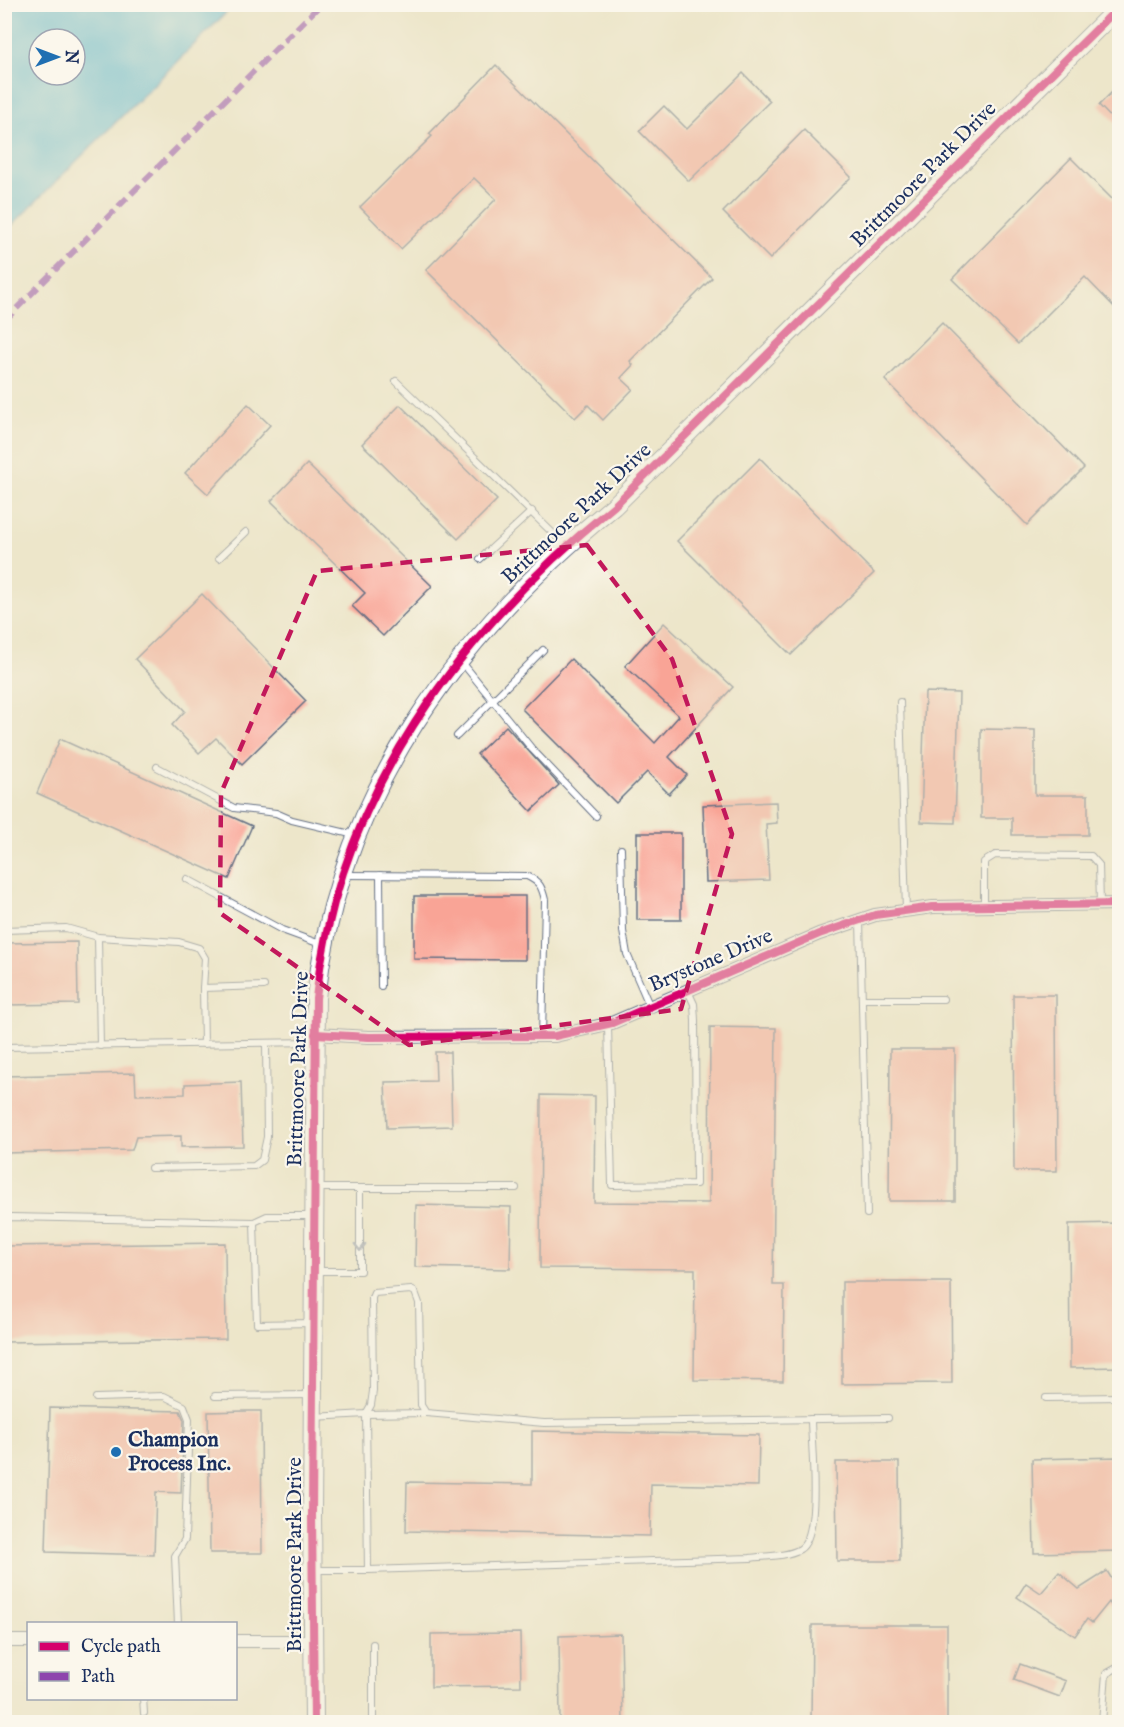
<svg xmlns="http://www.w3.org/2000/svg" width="1124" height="1727" font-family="'IM FELL English',serif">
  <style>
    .water { fill: #5fbddd; stroke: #3d769e; stroke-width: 1.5; fill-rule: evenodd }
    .building { fill: #f9a496 }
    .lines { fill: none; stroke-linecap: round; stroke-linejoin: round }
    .lane-casing { stroke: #646f84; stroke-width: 8 }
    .street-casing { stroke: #646f84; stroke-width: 14 }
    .secondary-casing { stroke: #646f84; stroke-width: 20 }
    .lane { stroke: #fff; stroke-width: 6 }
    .street { stroke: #fff; stroke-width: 12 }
    .secondary { stroke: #fff; stroke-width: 18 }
    .quiet { stroke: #8e44ad; stroke-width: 6; stroke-dasharray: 12 6; stroke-linecap: butt }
    .cycleway-casing { stroke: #fbf7ec; stroke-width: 11 }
    .cycleway { stroke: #d6006c; stroke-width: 8 }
    .oneway { stroke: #8d97ae }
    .marked { fill: none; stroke: #c2185b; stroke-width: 4.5; stroke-dasharray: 12 8; stroke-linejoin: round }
    .poi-dot { fill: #1f6fb2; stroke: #fbf7ec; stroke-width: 2 }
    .labels { text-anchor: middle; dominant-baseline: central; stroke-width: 4.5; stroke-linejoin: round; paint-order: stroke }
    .street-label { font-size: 21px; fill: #1b2f5e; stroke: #fbf7ec }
    .poi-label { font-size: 21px; font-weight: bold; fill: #1b2f5e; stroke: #fbf7ec; text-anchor: start }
  </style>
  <rect width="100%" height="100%" fill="#fbf7ec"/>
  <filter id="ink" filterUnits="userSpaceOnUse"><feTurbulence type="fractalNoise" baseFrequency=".0167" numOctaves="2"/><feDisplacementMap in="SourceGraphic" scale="12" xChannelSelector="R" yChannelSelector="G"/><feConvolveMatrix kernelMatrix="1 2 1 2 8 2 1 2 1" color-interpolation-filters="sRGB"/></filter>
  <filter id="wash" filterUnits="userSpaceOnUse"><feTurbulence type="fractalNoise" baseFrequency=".008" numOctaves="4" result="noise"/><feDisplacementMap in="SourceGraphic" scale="24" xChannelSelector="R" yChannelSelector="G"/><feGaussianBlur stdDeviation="1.35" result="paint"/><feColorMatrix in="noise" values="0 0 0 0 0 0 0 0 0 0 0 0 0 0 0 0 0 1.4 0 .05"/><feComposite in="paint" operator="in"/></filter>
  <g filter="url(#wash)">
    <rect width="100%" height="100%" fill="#ede6ca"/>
    <path class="water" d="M5,4H234V5L5,232ZM39,39H75V75H39Z"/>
    <g id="blocks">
      <g class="building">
        <path d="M496,65L712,278L630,361L633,365L621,378L633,389L603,420L588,405L575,418L426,270L496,199L474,178L401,249L360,207L432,136L429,134Z"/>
        <path d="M743,73L770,101L689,181L639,131L664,106L687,129Z"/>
        <path d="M1119,85V126L1099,105Z"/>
        <path d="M804,130L851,177L770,259L723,212Z"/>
        <path d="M1071,158L1119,206V312L1085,277L1018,344L952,279Z"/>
        <path d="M942,323L1084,468L1027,525L885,380Z"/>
        <path d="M248,404L270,425L208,494L185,473Z"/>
        <path d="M400,405L497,500L458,539L362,444Z"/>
        <path d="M760,458L874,573L791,655L677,541Z"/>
        <path d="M307,464L432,586L383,636L352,606L365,593L271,501Z"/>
        <path d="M202,594L306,701L242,764L216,738L199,753L172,725L185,711L135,659Z"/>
        <path d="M664,623L733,687L669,757L687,775L669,794L647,772L616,803L522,709L571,659L655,743L679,716L625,666Z"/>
        <path d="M925,692L959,693L955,823L921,822Z"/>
        <path d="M506,726L559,785L531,811L477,754Z"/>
        <path d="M981,729L1035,730V795H1088V835H1012V818H981Z"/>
        <path d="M60,739L252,826L229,879L37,793Z"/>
        <path d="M776,802L777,823L766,824L769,880L706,882L703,805Z"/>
        <rect x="637" y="833" width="44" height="87"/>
        <path d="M414,896H525V960L414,959Z"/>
        <path d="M77,942L78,1004L4,1005V943Z"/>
        <path d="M1013,995H1056L1057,1171H1014Z"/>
        <path d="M710,1027L776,1028L773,1285H784L783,1381L694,1380L695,1269L540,1268L541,1095L595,1096L594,1202L709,1203Z"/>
        <path d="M890,1049H955V1201H889Z"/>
        <path d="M435,1052H450L452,1126L387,1128L385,1082L436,1081Z"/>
        <path d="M135,1073L136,1095L185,1094V1084L241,1082L243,1146L181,1147V1136L136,1137L132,1150L4,1153V1076Z"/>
        <path d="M416,1205L511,1207L510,1269L415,1267Z"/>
        <path d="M1119,1223V1367L1070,1368L1069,1224Z"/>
        <path d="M225,1243L226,1339L4,1342V1246Z"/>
        <path d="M842,1282H951L952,1383L842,1384Z"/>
        <path d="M50,1408L180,1411L184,1420L181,1493L156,1492L154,1555L46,1552Z"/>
        <path d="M245,1411H261L262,1553H210L208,1412Z"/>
        <path d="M532,1431L759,1435L758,1486L651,1484L650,1536L406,1531L407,1482L532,1484Z"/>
        <path d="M1119,1457V1551L1034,1553L1032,1459Z"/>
        <path d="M836,1462H899L900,1561H837Z"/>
        <path d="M1107,1571L1119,1591V1617L1109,1602L1092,1623L1087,1619L1075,1636L1017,1597L1026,1583L1041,1593L1059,1572L1079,1589Z"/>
        <path d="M812,1625H947V1722H811Z"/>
        <path d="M520,1633L521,1686L431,1687V1634Z"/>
        <path d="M621,1634L623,1722H560L559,1636Z"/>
        <path d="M1020,1664L1066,1681L1060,1697L1014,1680Z"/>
      </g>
    </g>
  </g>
  <g filter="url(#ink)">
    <use href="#blocks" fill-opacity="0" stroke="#646f84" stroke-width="1.5"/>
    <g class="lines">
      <g class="lane-casing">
        <g id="lane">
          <path d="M396,381L565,545"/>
          <path d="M219,558L246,532"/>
          <path d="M480,559L532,511"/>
          <path d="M461,661L532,749L596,816"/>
          <path d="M900,702L906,911"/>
          <path d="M457,736L543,650"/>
          <path d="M157,767L234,808L276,813L292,820L355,835"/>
          <path d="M621,849L623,931L627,954L650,1007"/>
          <path d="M344,875L527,876C540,882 542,887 545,900L542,1037"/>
          <path d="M380,875L381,986"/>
          <path d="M187,879L282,930L323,945"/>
          <path d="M984,906V862L995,855L1091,856L1099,865L1100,904"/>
          <path d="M860,920L867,1214"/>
          <path d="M4,930L66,928L98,937L100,1046"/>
          <path d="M98,937L179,942L199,948L205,958L203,988"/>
          <path d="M863,999H943"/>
          <path d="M608,1025L612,1185L696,1184L695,1020L694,1004L688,991"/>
          <path d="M204,1044L203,988L264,986"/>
          <path d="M4,1047L314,1042"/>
          <path d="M151,1168L254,1166L262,1160L267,1137L266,1043"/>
          <path d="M317,1188H516"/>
          <path d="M4,1220L11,1217L254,1222"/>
          <path d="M315,1271H360V1188"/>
          <path d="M313,1323L257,1324L254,1222L267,1216H313"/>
          <path d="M215,1396L310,1395"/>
          <path d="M96,1398L164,1396L184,1406L189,1419L185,1539L175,1556L178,1624"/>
          <path d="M1046,1398L1120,1397"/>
          <path d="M314,1417L366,1414L371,1405L373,1391L372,1298L374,1293L411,1290L415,1292L419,1303L421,1405L426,1413L544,1423L888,1418"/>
          <path d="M315,1570H368L366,1414L425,1413"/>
          <path d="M368,1570L750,1558C765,1556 786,1557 800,1549C822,1535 811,1444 811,1419"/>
          <path d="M143,1698L144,1713"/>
          <path d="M373,1722V1644"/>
          <path d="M1102,1722L1106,1674L1120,1666"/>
        </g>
      </g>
      <g class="street-casing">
        <g id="street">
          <path d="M315,1034L369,1037L555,1036L612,1023L819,934L875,915L933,907L1120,904"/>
          <path d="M4,1641H28"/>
          <path d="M236,1641H313"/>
        </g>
      </g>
      <g class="secondary-casing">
        <path id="secondary" d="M314,1722L312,1514L316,998C338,794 459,632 614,506L1120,6"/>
      </g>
      <use href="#lane" class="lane"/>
      <use href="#street" class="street"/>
      <use href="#secondary" class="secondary"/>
      <path class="quiet" d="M4,321L321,4"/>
      <g class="cycleway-casing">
        <g id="cycleway">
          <path d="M315,1034L369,1037L555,1036L612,1023L819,934L875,915L933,907L1120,904"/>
          <path d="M314,1722L312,1514L316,998C338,794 459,632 614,506L1120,6"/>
        </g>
      </g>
      <use href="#cycleway" class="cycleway"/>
    </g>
    <defs><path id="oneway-chevron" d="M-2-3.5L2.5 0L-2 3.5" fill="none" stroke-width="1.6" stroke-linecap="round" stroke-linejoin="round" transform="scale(1.5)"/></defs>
    <use class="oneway" href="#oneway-chevron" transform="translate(360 1247) rotate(90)"/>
  </g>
  <path d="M0 0H1124V1727H0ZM587,545L672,659L732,834L681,1009L409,1045L220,913L221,793L317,571Z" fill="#ede6ca" fill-opacity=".55" fill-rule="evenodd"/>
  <path class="marked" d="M587,545L672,659L732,834L681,1009L409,1045L220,913L221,793L317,571Z"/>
  <circle class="poi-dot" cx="116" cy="1452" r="6"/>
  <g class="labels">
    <g class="street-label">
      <text transform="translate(924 175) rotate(-45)">Brittmoore Park Drive</text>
      <text transform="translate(577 514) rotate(-43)">Brittmoore Park Drive</text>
      <text transform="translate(711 961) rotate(-23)">Brystone Drive</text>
      <text transform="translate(299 1069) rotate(-88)">Brittmoore Park Drive</text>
      <text transform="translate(295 1555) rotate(-90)">Brittmoore Park Drive</text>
    </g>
    <g class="poi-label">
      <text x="128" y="1440">Champion<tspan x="128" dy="24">Process Inc.</tspan></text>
    </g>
  </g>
  <rect width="1124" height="1727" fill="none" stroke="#fbf7ec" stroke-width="24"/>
  <rect x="27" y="1622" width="210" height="78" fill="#fbf7ec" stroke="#a1a7b3" stroke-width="1.5"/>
  <rect x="39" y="1642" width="30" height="9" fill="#d6006c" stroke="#a1a7b3" stroke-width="1.5"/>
  <text x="81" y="1652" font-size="18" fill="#1b2f5e">Cycle path</text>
  <rect x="39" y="1672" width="30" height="9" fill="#8e44ad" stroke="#a1a7b3" stroke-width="1.5"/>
  <text x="81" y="1682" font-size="18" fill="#1b2f5e">Path</text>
  <g transform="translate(57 57) rotate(90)"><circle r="28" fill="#fbf7ec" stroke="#a1a7b3" stroke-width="1.5"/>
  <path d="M0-4.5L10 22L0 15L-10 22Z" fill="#1f6fb2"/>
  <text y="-9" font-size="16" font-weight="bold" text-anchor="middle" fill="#1b2f5e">N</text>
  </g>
</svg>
